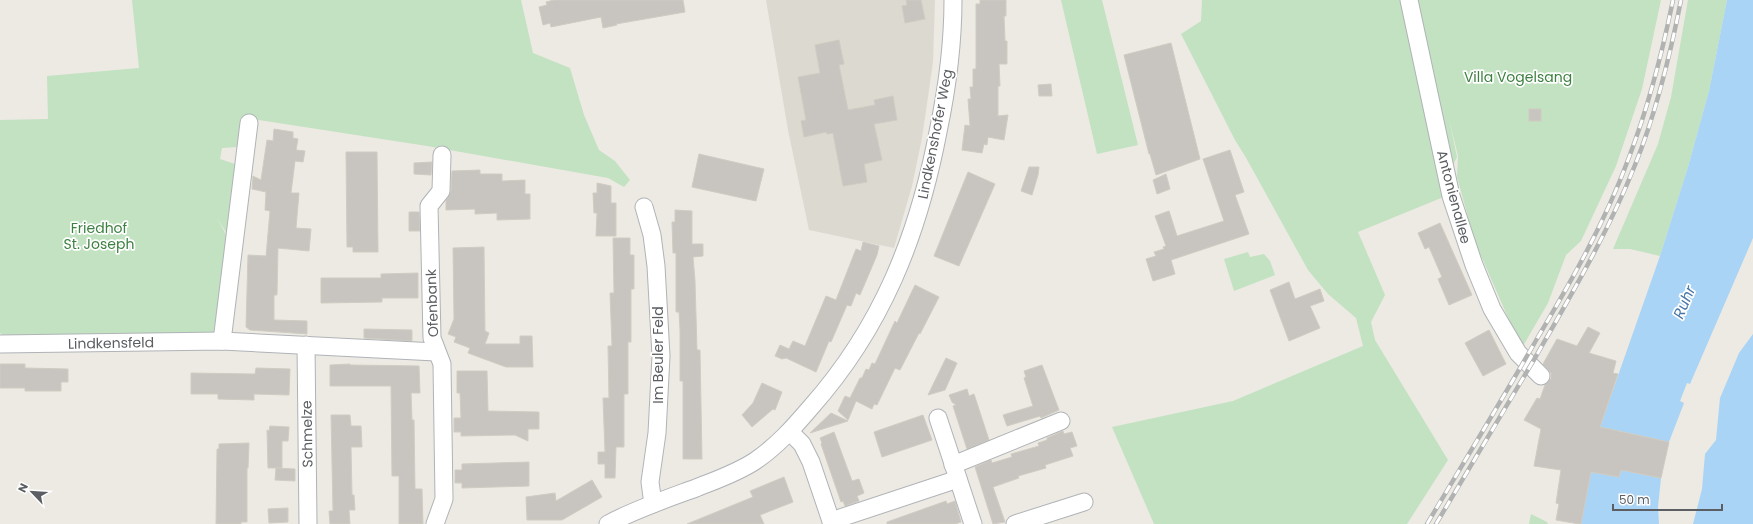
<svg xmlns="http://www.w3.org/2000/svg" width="1753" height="524" font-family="Poppins,sans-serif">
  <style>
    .education { fill: #dcd9d1 }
    .green { fill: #c2e2c2 }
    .water { fill: #a9d4f6 }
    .building { fill: #c8c5c0; stroke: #d0ccc2 }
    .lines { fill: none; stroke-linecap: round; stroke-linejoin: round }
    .street-casing { stroke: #b0b3b7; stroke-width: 19 }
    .street { stroke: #fff; stroke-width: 17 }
    .rail-casing { stroke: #b1b2b2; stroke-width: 4.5 }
    .rail { stroke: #fff; stroke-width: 3; stroke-dasharray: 9; stroke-linecap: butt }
    .labels { text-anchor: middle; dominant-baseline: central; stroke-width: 3.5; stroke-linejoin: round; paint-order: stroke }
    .park-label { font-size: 14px; fill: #3d8041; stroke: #fff }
    .street-label { font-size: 14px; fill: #5b5e62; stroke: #fff }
    .water-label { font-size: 15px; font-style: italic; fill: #4875a6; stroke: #fff }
  </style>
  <rect width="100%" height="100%" fill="#eceae3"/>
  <path class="education" d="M766,0H935L933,62L922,138L912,186L894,248L809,230L788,130Z"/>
  <g class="green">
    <path d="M132,0H521L533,53L570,68L584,115L599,150L615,161L630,180L624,187L608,178L427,146L246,118L242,144L237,147L222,148L220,159L235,164L231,240L217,218L228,238L213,336L3,335L0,333V120L48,119L47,76L139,68Z"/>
    <path d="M1061,0H1102L1138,145L1097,154Z"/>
    <path d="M1202,0H1661L1642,89L1616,166L1581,241L1566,255L1548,303L1523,346L1516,336L1475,242L1457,177L1458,156L1449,119L1457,157L1447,178L1446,196L1358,232L1385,295L1371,322L1375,340L1448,460L1407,524H1154L1112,427L1233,401L1363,346L1356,318L1328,294L1308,270L1245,156L1235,140L1181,34L1201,21Z"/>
    <path d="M1688,0H1727L1709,91L1688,167L1660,256L1630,249H1613L1658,144L1671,97Z"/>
    <path d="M1248,252L1250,257L1264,254L1270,261L1275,275L1234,291L1224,259Z"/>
    <path d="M1531,514L1547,522L1548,524H1529Z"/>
  </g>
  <g class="water">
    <path d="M1727,0H1753V238L1690,384L1687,383L1680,401L1684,403L1669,442L1600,427L1660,256L1688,167L1709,91Z"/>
    <path d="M1753,334V524H1693L1702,489L1705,454L1716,440L1720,398L1739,353Z"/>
    <path d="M1621,470L1661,478L1658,507L1659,524H1581L1591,472L1619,477Z"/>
  </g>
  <g class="building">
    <path d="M554,0H683L685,12L616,24L617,25L603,28L601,17L551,27L550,23L543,25L539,7L547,5L546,2Z"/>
    <path d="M906,0H921L925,19L905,23L902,6L907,5Z"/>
    <path d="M980,0H1006V16H1004L1005,41H1007V64H999L1000,86H998V116L1008,115L1004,140L988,137L987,145L984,144L982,153L962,150L965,125L970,126L968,99H971L970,87H973V69H976V4H980Z"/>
    <path d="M839,40L844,64L839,65L848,110L875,105L874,100L893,96L897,120L874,124L882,160L864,164L867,182L843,186L833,133L827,134L826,132L804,137L801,121L806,120L798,77L820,73L815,45Z"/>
    <path d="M1171,43L1200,159L1156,175L1150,154H1149L1124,55Z"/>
    <path d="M1051,84L1052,96H1039L1038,85Z"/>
    <rect x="1529" y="109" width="12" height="12"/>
    <path d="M274,129L293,132V138L298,139L296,150L305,151L303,162L295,161L291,193H299L296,228L311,229L309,251L278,248L277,295H274V320L307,321V334L250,330L246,327L248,255L266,256L270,211L265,210L266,192L252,189L253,176L261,180L267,140L273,141Z"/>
    <path d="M1230,150L1244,192L1235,195L1249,234L1171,260L1175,274L1153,281L1146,259L1156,256L1154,252L1164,249L1163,247L1166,246L1155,216L1169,211L1177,236L1224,221L1203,159Z"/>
    <path d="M346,152H377L378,252H353V247H347Z"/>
    <path d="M699,154L764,169L756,201L692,187Z"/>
    <path d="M432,162L431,175L414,174V163Z"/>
    <path d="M1029,167H1039L1038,175L1032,195L1021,191Z"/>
    <path d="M480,170V174H502V181L525,180V194H530V219L497,220V213L475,214V209L446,210V201L451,191L452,171Z"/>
    <path d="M968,172L995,184L959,266L934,256Z"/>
    <path d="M1166,174L1170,189L1157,194L1153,180Z"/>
    <path d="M597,183L611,186V203H616V236H596L597,213H594L593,193H597Z"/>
    <path d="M675,210L692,211V244H703V256L693,257L695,281L697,350H700L702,459H683V381H680V330L679,312H676V253H673L672,222H675Z"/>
    <path d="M409,212H419L420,231H409Z"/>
    <path d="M1440,223L1472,295L1449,305L1438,279L1442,277L1429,247L1425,249L1418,233Z"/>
    <path d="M613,238H630V255H634V289H631V342H628V394H624V447H616L615,478H605V464H598V452H605L603,398H609L608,346H612L610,293H614Z"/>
    <path d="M863,242L879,246L877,255L860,295L856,293L851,306L847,305L831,342L829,341L816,372L786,358L782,359L775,356L780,345L789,349L793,341L805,346L826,296L836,300L856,249L861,251Z"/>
    <path d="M484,247L485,331L489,333L485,344H520V336H532L533,367H506L468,353L470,348L454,342L456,337L448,334L454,319L453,248Z"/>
    <path d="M418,273V298H382V302L321,303V278H381V274Z"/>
    <path d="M1289,282L1295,299L1320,289L1324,301L1310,306L1320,328L1289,341L1270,290Z"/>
    <path d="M915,285L939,297L920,334L919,333L900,370L895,368L877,405L874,404L872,409L856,401L848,420L838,411L845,396L850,398L860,378H862L866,369L869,370L872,363L875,364L895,321L897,323Z"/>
    <path d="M1588,327L1600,333L1589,353L1616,361L1613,373L1618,374L1600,427L1669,442L1661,478L1621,470L1619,477L1591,472L1581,524H1579L1556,520L1559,504L1556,503L1561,470L1534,466L1541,429L1524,420L1537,398L1540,399L1545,385L1551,379V373L1543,364L1557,339L1577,346Z"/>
    <path d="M364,329L412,330V341L364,338Z"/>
    <path d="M1489,330L1506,364L1483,376L1465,343Z"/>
    <path d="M946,358L957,363L945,390L928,395Z"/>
    <path d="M0,364H25V368L68,369V382H61V391H25V388H0Z"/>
    <path d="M350,364V365L419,366L420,393H411L412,420H414L415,489H422L423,524H399V476H392L391,386H330V365Z"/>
    <path d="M1042,365L1059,410L1041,418L1040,416L1037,417L1007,426L1003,415L1033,406L1024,378L1026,377L1024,371Z"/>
    <path d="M256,368L290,369L289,395L254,394V400L218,399V394H191V373L255,374Z"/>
    <path d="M457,371H487L488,411L539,412V429H528V441L515,435L461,436V432H454V418H461L460,393H457Z"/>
    <path d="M762,383L782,392L775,410L773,409L752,427L742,415L753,403Z"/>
    <path d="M967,389L969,396L974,394L989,440L967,449L953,406L956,405L952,402L949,395Z"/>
    <path d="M831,413L848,421L810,433Z"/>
    <path d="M331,415H350L351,426H361L362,447H351L352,495H354L355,510H349L350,524H330L329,511H333Z"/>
    <path d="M923,415L932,440L882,457L874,432Z"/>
    <path d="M270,426L289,427L288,441H282V468H268L267,430L269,431Z"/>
    <path d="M1063,431L1064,434L1072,432L1077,446L1070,448L1073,456L1045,465L1046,468L1018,476L1019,478L993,487L1005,522L993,524L975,467L991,460L992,463L1012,457L1011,454L1039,446L1038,443L1047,440V438Z"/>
    <path d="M834,432L852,481L859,479L864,493L857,496L859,501L845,506L843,501L841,502L821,444L822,443L820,438Z"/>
    <path d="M249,443L248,468H247V522H241V524H216L217,449H219V444Z"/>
    <path d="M529,462V486L462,488V483H455V470H462V464Z"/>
    <path d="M276,468L295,469V481L275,480Z"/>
    <path d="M784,477L793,502L760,515L764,524H687L753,497L750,491Z"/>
    <path d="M592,480L602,497L562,520H527L526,497L555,493L556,501Z"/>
    <path d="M946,501L947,504L955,501L961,522L955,524H887V522Z"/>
    <path d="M288,508V522L269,523L268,509Z"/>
  </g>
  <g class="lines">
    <g class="street-casing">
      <g id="street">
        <path d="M1409,0L1451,196L1474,265L1492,309L1518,353L1541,376"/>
        <path d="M644,207L652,235L656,266L661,356L657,433L650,482L653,504"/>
        <path d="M222,341L249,123"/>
        <path d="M0,344L222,341L436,352"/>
        <path d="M306,345L308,524"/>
        <path d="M938,418L973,524"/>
        <path d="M790,432L802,444L811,462L832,524"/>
        <path d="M953,465L1061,421"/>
        <path d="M831,521L958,479"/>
        <path d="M435,524L444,499L442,364L432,338L429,206L441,191L442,155"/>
        <path d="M608,524C636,509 666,499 696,488C716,480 737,473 755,461C777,446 794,427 811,407C882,327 918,236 938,132C947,89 953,44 953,0"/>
        <path d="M1015,524L1084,502"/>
      </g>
    </g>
    <use href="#street" class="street"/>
    <g class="rail-casing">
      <g id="rail">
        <path d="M1427,524C1464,462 1502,400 1538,337C1572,280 1605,222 1628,160C1648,108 1662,54 1673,0"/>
        <path d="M1436,524C1469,469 1502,414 1535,358C1571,295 1608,233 1635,165C1656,113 1670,56 1681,0"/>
      </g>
    </g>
    <use href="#rail" class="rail"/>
  </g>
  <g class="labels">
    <g class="park-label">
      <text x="1518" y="77">Villa Vogelsang</text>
      <text x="99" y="228">Friedhof<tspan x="99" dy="16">St. Joseph</tspan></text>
    </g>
    <g class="street-label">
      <text transform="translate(935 134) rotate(-79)">Lindkenshofer Weg</text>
      <text transform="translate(1454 197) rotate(75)">Antonienallee</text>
      <text transform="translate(432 303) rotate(-92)">Ofenbank</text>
      <text transform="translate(111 343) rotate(-1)">Lindkensfeld</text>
      <text transform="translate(658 355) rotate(-90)">Im Beuler Feld</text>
      <text transform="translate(307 434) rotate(-91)">Schmelze</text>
    </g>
    <g class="water-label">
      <text transform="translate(1684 302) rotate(-67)">Ruhr</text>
    </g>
  </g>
  <g transform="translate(32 492) rotate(295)" stroke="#ffffff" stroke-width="3" paint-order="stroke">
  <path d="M0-3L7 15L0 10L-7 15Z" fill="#5b5e62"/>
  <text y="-6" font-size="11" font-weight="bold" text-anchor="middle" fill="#5b5e62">N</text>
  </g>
  <path d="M1613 504v6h109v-6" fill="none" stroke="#5b5e62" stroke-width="2"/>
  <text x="1619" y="504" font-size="12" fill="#5b5e62" stroke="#ffffff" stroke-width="3" paint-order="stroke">50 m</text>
</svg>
